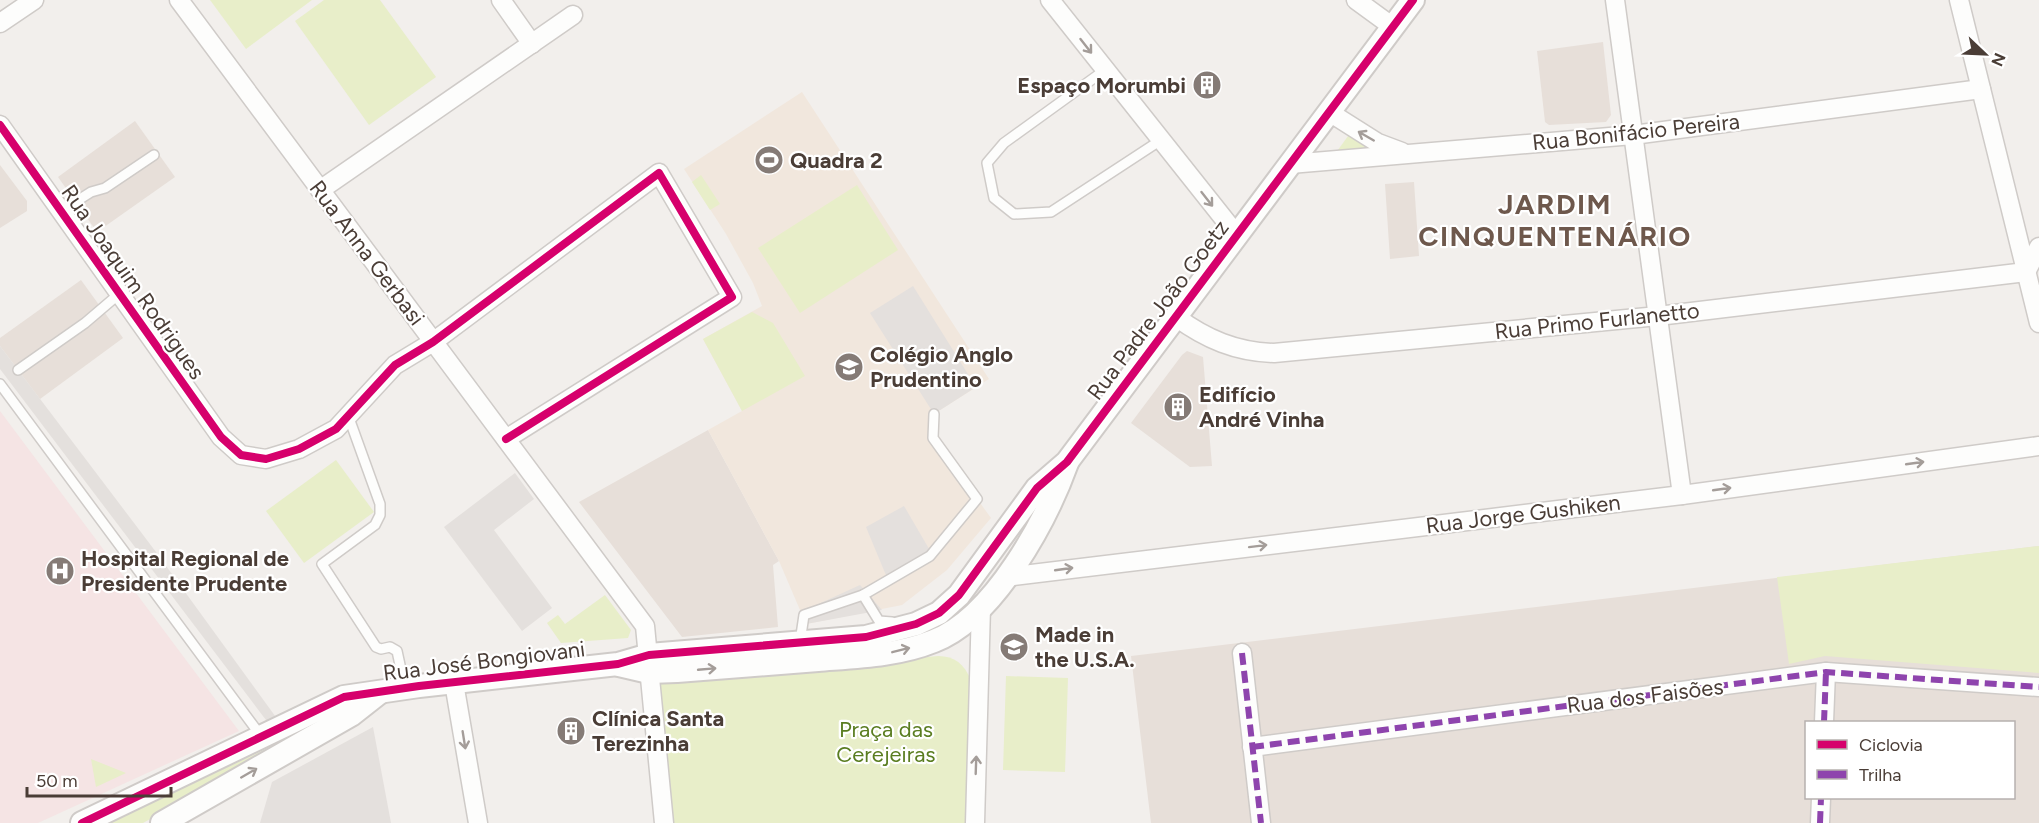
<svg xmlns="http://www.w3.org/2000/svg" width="2039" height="823" font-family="Figtree,sans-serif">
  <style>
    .residential { fill: #e7dfd9; fill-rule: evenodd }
    .education { fill: #f1e7dd }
    .medical { fill: #f5e4e4 }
    .green { fill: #e8eec9 }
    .parking { fill: #e4e0dd }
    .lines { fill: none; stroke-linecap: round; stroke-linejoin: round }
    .service-casing { stroke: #cfcbc8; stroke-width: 12 }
    .minor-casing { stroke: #cfcbc8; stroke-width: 21 }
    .tertiary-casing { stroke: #cfcbc8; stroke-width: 26 }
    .service { stroke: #fdfdfc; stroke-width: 9 }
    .minor { stroke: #fdfdfc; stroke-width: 18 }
    .tertiary { stroke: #fdfdfc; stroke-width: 22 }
    .quiet { stroke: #8e44ad; stroke-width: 6; stroke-dasharray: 12 6; stroke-linecap: butt }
    .cycleway-casing { stroke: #fff; stroke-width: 11 }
    .cycleway { stroke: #d6006c; stroke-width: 8 }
    .oneway { stroke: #a49d99 }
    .labels { text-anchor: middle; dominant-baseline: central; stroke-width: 4.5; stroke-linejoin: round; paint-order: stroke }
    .poi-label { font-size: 22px; font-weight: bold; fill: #4a3d36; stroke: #fff; text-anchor: start }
    .street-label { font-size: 22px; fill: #4a3d36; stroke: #fff }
    .park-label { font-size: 22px; fill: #5a7d21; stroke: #fff }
    .district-label { font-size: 28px; font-weight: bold; letter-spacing: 1.5px; fill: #6e584c; stroke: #fff }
  </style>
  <rect width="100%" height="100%" fill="#f2efec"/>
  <g class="residential">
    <path d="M1603,42L1611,115L1606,122L1549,125L1545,122L1537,51Z"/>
    <path d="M135,121L175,177L97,232L58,177Z"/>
    <path d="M0,165L27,201V211L0,228Z"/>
    <path d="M1414,182L1419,256L1390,259L1385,184Z"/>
    <path d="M81,280L123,338L40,399L0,346V338Z"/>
    <path d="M1187,351L1203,357L1212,466L1190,467L1131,423L1182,355Z"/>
    <path d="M708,430L779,561L773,565L778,627L682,637L579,502Z"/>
    <path d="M2039,546V823H1151L1131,656ZM1806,722H2014V798H1806Z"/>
  </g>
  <path class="education" d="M802,92L989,379L934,414L933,438L991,518L947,570L902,605L806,624L779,561L708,430L742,411L703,339L762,306L753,283L726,234L684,169Z"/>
  <path class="medical" d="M0,411L239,731L38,823H0Z"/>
  <g class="green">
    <path d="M210,0H312L246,49Z"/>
    <path d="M324,0H380L436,77L369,125L295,21Z"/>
    <path d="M1351,132L1375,150L1335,154Z"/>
    <path d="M701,175L720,204L710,210L692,182Z"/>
    <path d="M857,185L898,250L800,313L758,248Z"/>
    <path d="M752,312L773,323L805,376L742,411L703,339Z"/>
    <path d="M336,460L374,512L304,563L266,511Z"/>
    <path d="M2039,546V673L1825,656L1789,664L1777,577Z"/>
    <path d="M605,595L631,630L628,638L561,643L547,623L558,615L565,624Z"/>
    <path d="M938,656C955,656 964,664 971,680L967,823H673L653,683Z"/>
    <path d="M1006,676L1068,678L1065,772L1003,770Z"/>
    <path d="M347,711L143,823H108Z"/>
    <path d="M91,759L126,773L96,787Z"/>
  </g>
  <g class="parking">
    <path d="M913,286L976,387L934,414L870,313Z"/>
    <path d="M0,346L156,552L278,720H266L0,369Z"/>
    <path d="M515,473L534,499L494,530L552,608L522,631L444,527Z"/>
    <path d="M904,506L932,554L888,580L866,527Z"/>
    <path d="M860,585L882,610L806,624L801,612Z"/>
    <path d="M373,727L391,823H260L272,782Z"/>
  </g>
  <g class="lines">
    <g class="service-casing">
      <g id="service">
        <path d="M1105,70L1004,143L987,163L994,198L1014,214L1051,212L1161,140"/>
        <path d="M61,211L91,192L105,188L154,155"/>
        <path d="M18,370L85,323L119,294"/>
        <path d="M0,384L261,736"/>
        <path d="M349,418L380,504V515L375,525L322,564L376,647L381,649L390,647L397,651L405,688"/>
        <path d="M863,595L930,556L977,499L933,438L934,414"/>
        <path d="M800,642L804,615L863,595L879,621L892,622"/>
      </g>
    </g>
    <g class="minor-casing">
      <g id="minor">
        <path d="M179,0L645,626L664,823"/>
        <path d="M501,0L532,44"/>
        <path d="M1050,0L1236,234"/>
        <path d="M1356,0L1393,27"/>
        <path d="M1615,0L1682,495"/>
        <path d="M1959,0L2039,323"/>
        <path d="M0,23L34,0"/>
        <path d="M1329,112L1378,143L1402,152"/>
        <path d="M0,125L221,437L241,455L266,459L299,449L336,429L395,365L433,342L659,173L732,297L506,439"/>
        <path d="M1290,164L1633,135L1981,89"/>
        <path d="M320,190L573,15"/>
        <path d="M1176,317C1206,339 1236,352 1274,353L1658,316L2026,272L2039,247"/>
        <path d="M1006,577L1682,495L2039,446"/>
        <path d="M1242,653L1261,823"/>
        <path d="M454,683L478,823"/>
        <path d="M1824,722L1826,672"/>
        <path d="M1252,747L1826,672L2039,687"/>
        <path d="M975,823L981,607"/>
        <path d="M1820,823L1821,798"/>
      </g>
    </g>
    <g class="tertiary-casing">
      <g id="tertiary">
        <path d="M619,665L649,672L677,671C724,667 771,664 818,660C856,657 897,656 934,641C994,618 1046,521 1067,463"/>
        <path d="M82,823L344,697L419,686L618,664L649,655L866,637L916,624L939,613L959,595L1037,488L1067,462L1413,0"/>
        <path d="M162,823L351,715L379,693"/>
      </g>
    </g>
    <use href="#service" class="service"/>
    <use href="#minor" class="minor"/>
    <use href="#tertiary" class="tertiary"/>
    <g class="quiet">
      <path d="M1242,653L1261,823"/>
      <path d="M1824,722L1826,672"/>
      <path d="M1252,747L1826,672L2039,687"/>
      <path d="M1820,823L1821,798"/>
    </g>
    <g class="cycleway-casing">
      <g id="cycleway">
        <path d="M0,125L221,437L241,455L266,459L299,449L336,429L395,365L433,342L659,173L732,297L506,439"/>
        <path d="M82,823L344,697L419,686L618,664L649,655L866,637L916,624L939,613L959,595L1037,488L1067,462L1413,0"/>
      </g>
    </g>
    <use href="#cycleway" class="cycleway"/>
  </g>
  <defs><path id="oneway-shaft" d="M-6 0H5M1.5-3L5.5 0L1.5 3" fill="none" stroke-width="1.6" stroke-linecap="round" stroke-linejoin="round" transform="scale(1.5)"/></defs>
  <g class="oneway">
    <use href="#oneway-shaft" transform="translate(1086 46) rotate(52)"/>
    <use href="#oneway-shaft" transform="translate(1366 136) rotate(-150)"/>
    <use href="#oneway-shaft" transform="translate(1207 199) rotate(52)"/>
    <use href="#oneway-shaft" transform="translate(1915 463) rotate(-8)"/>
    <use href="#oneway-shaft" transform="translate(1722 489) rotate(-8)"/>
    <use href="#oneway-shaft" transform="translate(1258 546) rotate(-7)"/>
    <use href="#oneway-shaft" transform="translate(1064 569) rotate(-8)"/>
    <use href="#oneway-shaft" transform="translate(901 650) rotate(-14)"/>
    <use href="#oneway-shaft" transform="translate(707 669) rotate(-5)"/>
    <use href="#oneway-shaft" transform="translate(464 740) rotate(81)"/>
    <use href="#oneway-shaft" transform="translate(976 765) rotate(-88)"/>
    <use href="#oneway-shaft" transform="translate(249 773) rotate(-30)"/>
  </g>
  <defs>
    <g id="building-disc" transform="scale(1.5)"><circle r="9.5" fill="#857b76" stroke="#fff"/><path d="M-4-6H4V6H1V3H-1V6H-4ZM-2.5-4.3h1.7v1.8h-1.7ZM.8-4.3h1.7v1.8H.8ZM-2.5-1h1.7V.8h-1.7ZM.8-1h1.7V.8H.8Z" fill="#fff"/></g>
    <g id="stadium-disc" transform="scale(1.5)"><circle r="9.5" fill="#857b76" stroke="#fff"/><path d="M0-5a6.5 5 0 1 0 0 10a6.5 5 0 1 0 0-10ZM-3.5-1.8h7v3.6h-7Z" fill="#fff"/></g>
    <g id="school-disc" transform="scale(1.5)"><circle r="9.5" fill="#857b76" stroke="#fff"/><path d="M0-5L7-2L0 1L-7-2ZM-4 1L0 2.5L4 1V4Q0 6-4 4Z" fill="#fff"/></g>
    <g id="hospital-disc" transform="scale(1.5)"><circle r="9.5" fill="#857b76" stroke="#fff"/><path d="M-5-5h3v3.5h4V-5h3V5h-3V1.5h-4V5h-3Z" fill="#fff"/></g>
  </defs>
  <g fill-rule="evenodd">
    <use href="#building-disc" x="1207" y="85"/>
    <use href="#stadium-disc" x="769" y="160"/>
    <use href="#school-disc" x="849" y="367"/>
    <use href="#building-disc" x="1178" y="407"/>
    <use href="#hospital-disc" x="60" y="571"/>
    <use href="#school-disc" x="1014" y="647"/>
    <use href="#building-disc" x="571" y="731"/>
  </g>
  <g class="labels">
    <g class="poi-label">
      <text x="1186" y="85" text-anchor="end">Espaço Morumbi</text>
      <text x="790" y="160">Quadra 2</text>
      <text x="870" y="354">Colégio Anglo<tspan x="870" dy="25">Prudentino</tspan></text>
      <text x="1199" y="394">Edifício<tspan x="1199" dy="25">André Vinha</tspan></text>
      <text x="81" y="558">Hospital Regional de<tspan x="81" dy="25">Presidente Prudente</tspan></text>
      <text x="1035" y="634">Made in<tspan x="1035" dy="25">the U.S.A.</tspan></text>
      <text x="592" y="718">Clínica Santa<tspan x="592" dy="25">Terezinha</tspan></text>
    </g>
    <g class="street-label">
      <text transform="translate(1636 132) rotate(-6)">Rua Bonifácio Pereira</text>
      <text transform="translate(367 253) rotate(53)">Rua Anna Gerbasi</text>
      <text transform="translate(133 282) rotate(55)">Rua Joaquim Rodrigues</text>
      <text transform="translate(1158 310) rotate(-53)">Rua Padre João Goetz</text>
      <text transform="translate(1597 321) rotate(-6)">Rua Primo Furlanetto</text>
      <text transform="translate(1523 514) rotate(-7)">Rua Jorge Gushiken</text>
      <text transform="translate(484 661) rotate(-7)">Rua José Bongiovani</text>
      <text transform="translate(1645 696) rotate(-7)">Rua dos Faisões</text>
    </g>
    <g class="park-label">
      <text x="886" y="729">Praça das<tspan x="886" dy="25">Cerejeiras</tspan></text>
    </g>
    <g class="district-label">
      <text x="1555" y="204">JARDIM<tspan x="1555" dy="32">CINQUENTENÁRIO</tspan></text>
    </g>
  </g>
  <rect x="1805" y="721" width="210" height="78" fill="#ffffff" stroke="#b7b1af" stroke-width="1.5"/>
  <rect x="1817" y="740" width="30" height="9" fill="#d6006c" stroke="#b7b1af" stroke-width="1.5"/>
  <text x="1859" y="751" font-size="18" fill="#4a3d36">Ciclovia</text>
  <rect x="1817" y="770" width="30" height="9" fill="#8e44ad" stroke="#b7b1af" stroke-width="1.5"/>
  <text x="1859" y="781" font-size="18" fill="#4a3d36">Trilha</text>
  <g transform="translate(1985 54) rotate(113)" stroke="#ffffff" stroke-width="4.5" paint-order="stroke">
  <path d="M0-4.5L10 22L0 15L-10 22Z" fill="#4a3d36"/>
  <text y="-9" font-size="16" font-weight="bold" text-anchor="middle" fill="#4a3d36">N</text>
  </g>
  <path d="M27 787v9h144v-9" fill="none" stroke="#4a3d36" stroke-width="3"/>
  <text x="36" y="787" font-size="18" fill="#4a3d36" stroke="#ffffff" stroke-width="4.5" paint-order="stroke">50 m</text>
</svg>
